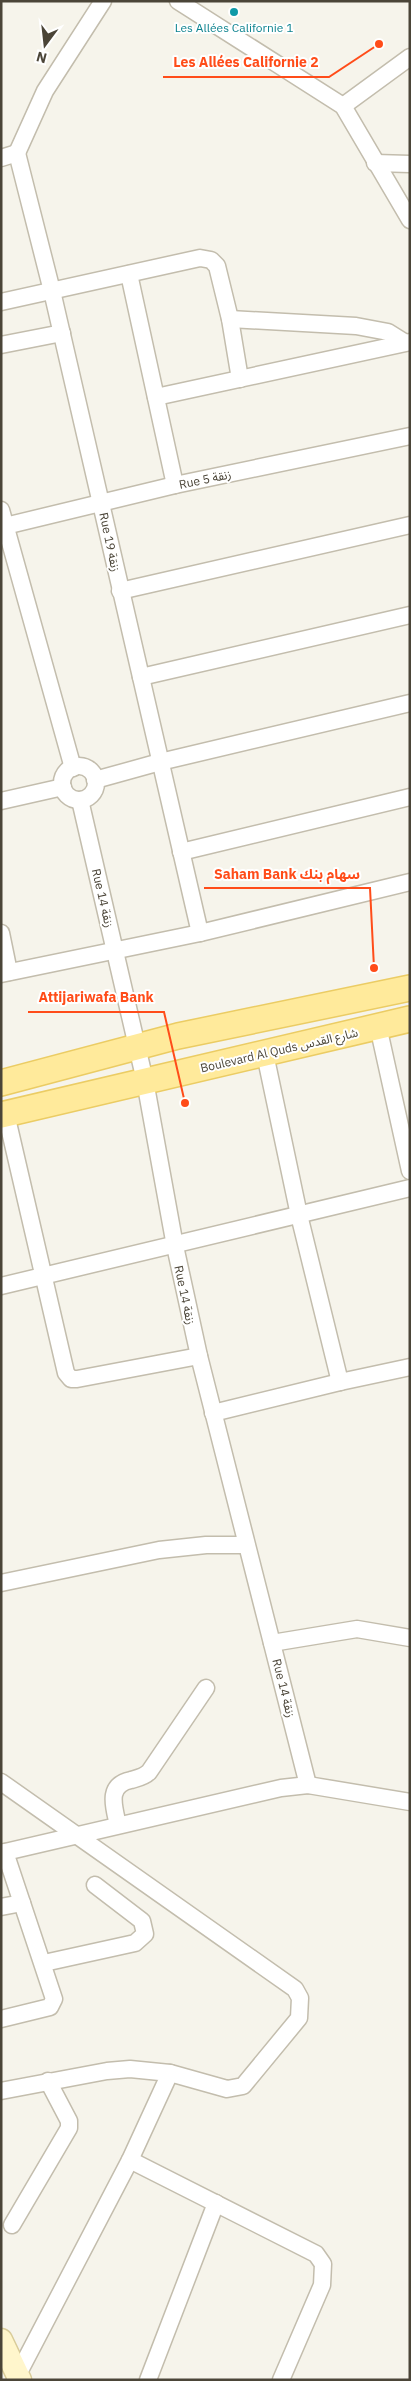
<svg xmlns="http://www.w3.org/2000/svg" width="411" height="2381" font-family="'IBM Plex Sans','Noto Sans Arabic',sans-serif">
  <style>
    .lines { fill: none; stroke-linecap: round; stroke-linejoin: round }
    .street-casing { stroke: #c3bdad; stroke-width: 19 }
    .secondary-casing { stroke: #d9cc99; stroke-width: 25 }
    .primary-casing { stroke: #ebcc64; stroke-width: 28 }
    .street { stroke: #fff; stroke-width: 16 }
    .secondary { stroke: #fff6cc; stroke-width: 22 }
    .primary { stroke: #ffea9b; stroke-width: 25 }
    .culture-dot { fill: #0f9aa8; stroke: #fff; stroke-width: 2 }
    .labels { text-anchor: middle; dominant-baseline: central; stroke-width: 4; stroke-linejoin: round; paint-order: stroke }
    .culture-label { font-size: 12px; fill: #0d838f; stroke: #fff }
    .street-label { font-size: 12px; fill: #4b4538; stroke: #fff }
    .leader { fill: none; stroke: #ff4c19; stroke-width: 2 }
    .callout-dot { fill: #ff4c19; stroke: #fff; stroke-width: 2 }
    .callout-label { font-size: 14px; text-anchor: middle; font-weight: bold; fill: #ff4c19; stroke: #fff; stroke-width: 4; stroke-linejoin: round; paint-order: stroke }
  </style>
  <rect width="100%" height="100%" fill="#f6f4eb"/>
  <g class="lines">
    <g class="street-casing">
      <g id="street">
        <path d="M178,1L343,106L410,220"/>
        <path d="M343,106L410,57"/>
        <path d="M17,153L52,291L200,933"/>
        <path d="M17,153L45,91L103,1"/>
        <path d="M1,158L17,153"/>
        <path d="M375,163L410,164"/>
        <path d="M129,274L175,485"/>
        <path d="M1,302L200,258L211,260L217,266L230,319L240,379"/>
        <path d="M230,319L356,326L388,332L404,342"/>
        <path d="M1,345L62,333"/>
        <path d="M156,397L410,342"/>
        <path d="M1,510L73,768"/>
        <path d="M1,527L175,485L410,436"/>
        <path d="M120,591L410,525"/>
        <path d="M141,677L410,615"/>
        <circle cx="79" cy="783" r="17"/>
        <path d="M95,780L160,762L410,703"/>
        <path d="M80,800L145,1081L175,1246L199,1356L308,1785"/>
        <path d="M1,801L63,787"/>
        <path d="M181,852L410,797"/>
        <path d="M1,933L9,972"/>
        <path d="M1,974L200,933L410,882"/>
        <path d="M378,1026L410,1171"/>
        <path d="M265,1054L299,1215L340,1382"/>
        <path d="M6,1114L66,1373L71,1379H77L199,1356"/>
        <path d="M1,1286L410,1188"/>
        <path d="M213,1413L340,1382L410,1367"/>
        <path d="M1,1583L159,1550L206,1545H246"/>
        <path d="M272,1643L357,1629L410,1638"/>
        <path d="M1,1782L295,1989L300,1998L299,2018L243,2086L227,2089L170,2073"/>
        <path d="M118,1825C114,1807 106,1785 131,1780C138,1778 144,1777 149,1772L206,1688"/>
        <path d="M1,1853L281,1788L308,1785L410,1802"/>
        <path d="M1,1907L22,1903"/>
        <path d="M44,1963L135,1943L145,1934L142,1921L95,1885"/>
        <path d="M1,2019L50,2007L54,1999L5,1852"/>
        <path d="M1,2091L107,2071L130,2069L170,2073L130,2160L15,2380"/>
        <path d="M130,2160L316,2254L323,2264L322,2285L281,2380"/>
        <path d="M12,2225L69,2128V2121L48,2081"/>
        <path d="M148,2380L216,2203"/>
      </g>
    </g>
    <g class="secondary-casing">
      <path id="secondary" d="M1,2340L20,2380"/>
    </g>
    <g class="primary-casing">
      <g id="primary">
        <path d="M1,1083L178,1036L410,988"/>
        <path d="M1,1115L410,1019"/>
      </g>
    </g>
    <use href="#street" class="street"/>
    <use href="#secondary" class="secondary"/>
    <use href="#primary" class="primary"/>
  </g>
  <circle class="culture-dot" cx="234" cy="12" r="5"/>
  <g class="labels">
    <g class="culture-label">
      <text x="234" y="27">Les Allées Californie 1</text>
    </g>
    <g class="street-label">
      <text transform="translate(205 479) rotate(-12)">Rue 5 زنقة</text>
      <text transform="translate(110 542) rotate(78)">Rue 19 زنقة</text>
      <text transform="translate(103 898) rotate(77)">Rue 14 زنقة</text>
      <text transform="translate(279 1050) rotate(-13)">Boulevard Al Quds شارع القدس</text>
      <text transform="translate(185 1295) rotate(78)">Rue 14 زنقة</text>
      <text transform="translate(284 1688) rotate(76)">Rue 14 زنقة</text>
    </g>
  </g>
  <path class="leader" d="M379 44L329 77H163M374 968L370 888H204M185 1103L164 1012H28"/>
  <g class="callout-dot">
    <circle cx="379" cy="44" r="5"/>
    <circle cx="374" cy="968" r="5"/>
    <circle cx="185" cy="1103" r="5"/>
  </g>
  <g class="callout-label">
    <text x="246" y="67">Les Allées Californie 2</text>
    <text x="287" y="879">Saham Bank سهام بنك</text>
    <text x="96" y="1002">Attijariwafa Bank</text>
  </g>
  <rect width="411" height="2381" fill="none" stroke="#4b4538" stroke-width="5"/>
  <g transform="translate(45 45) rotate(195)" stroke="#ffffff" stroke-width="4" paint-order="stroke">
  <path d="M0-4L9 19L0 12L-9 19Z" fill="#4b4538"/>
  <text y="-8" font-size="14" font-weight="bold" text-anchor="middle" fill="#4b4538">N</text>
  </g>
</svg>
